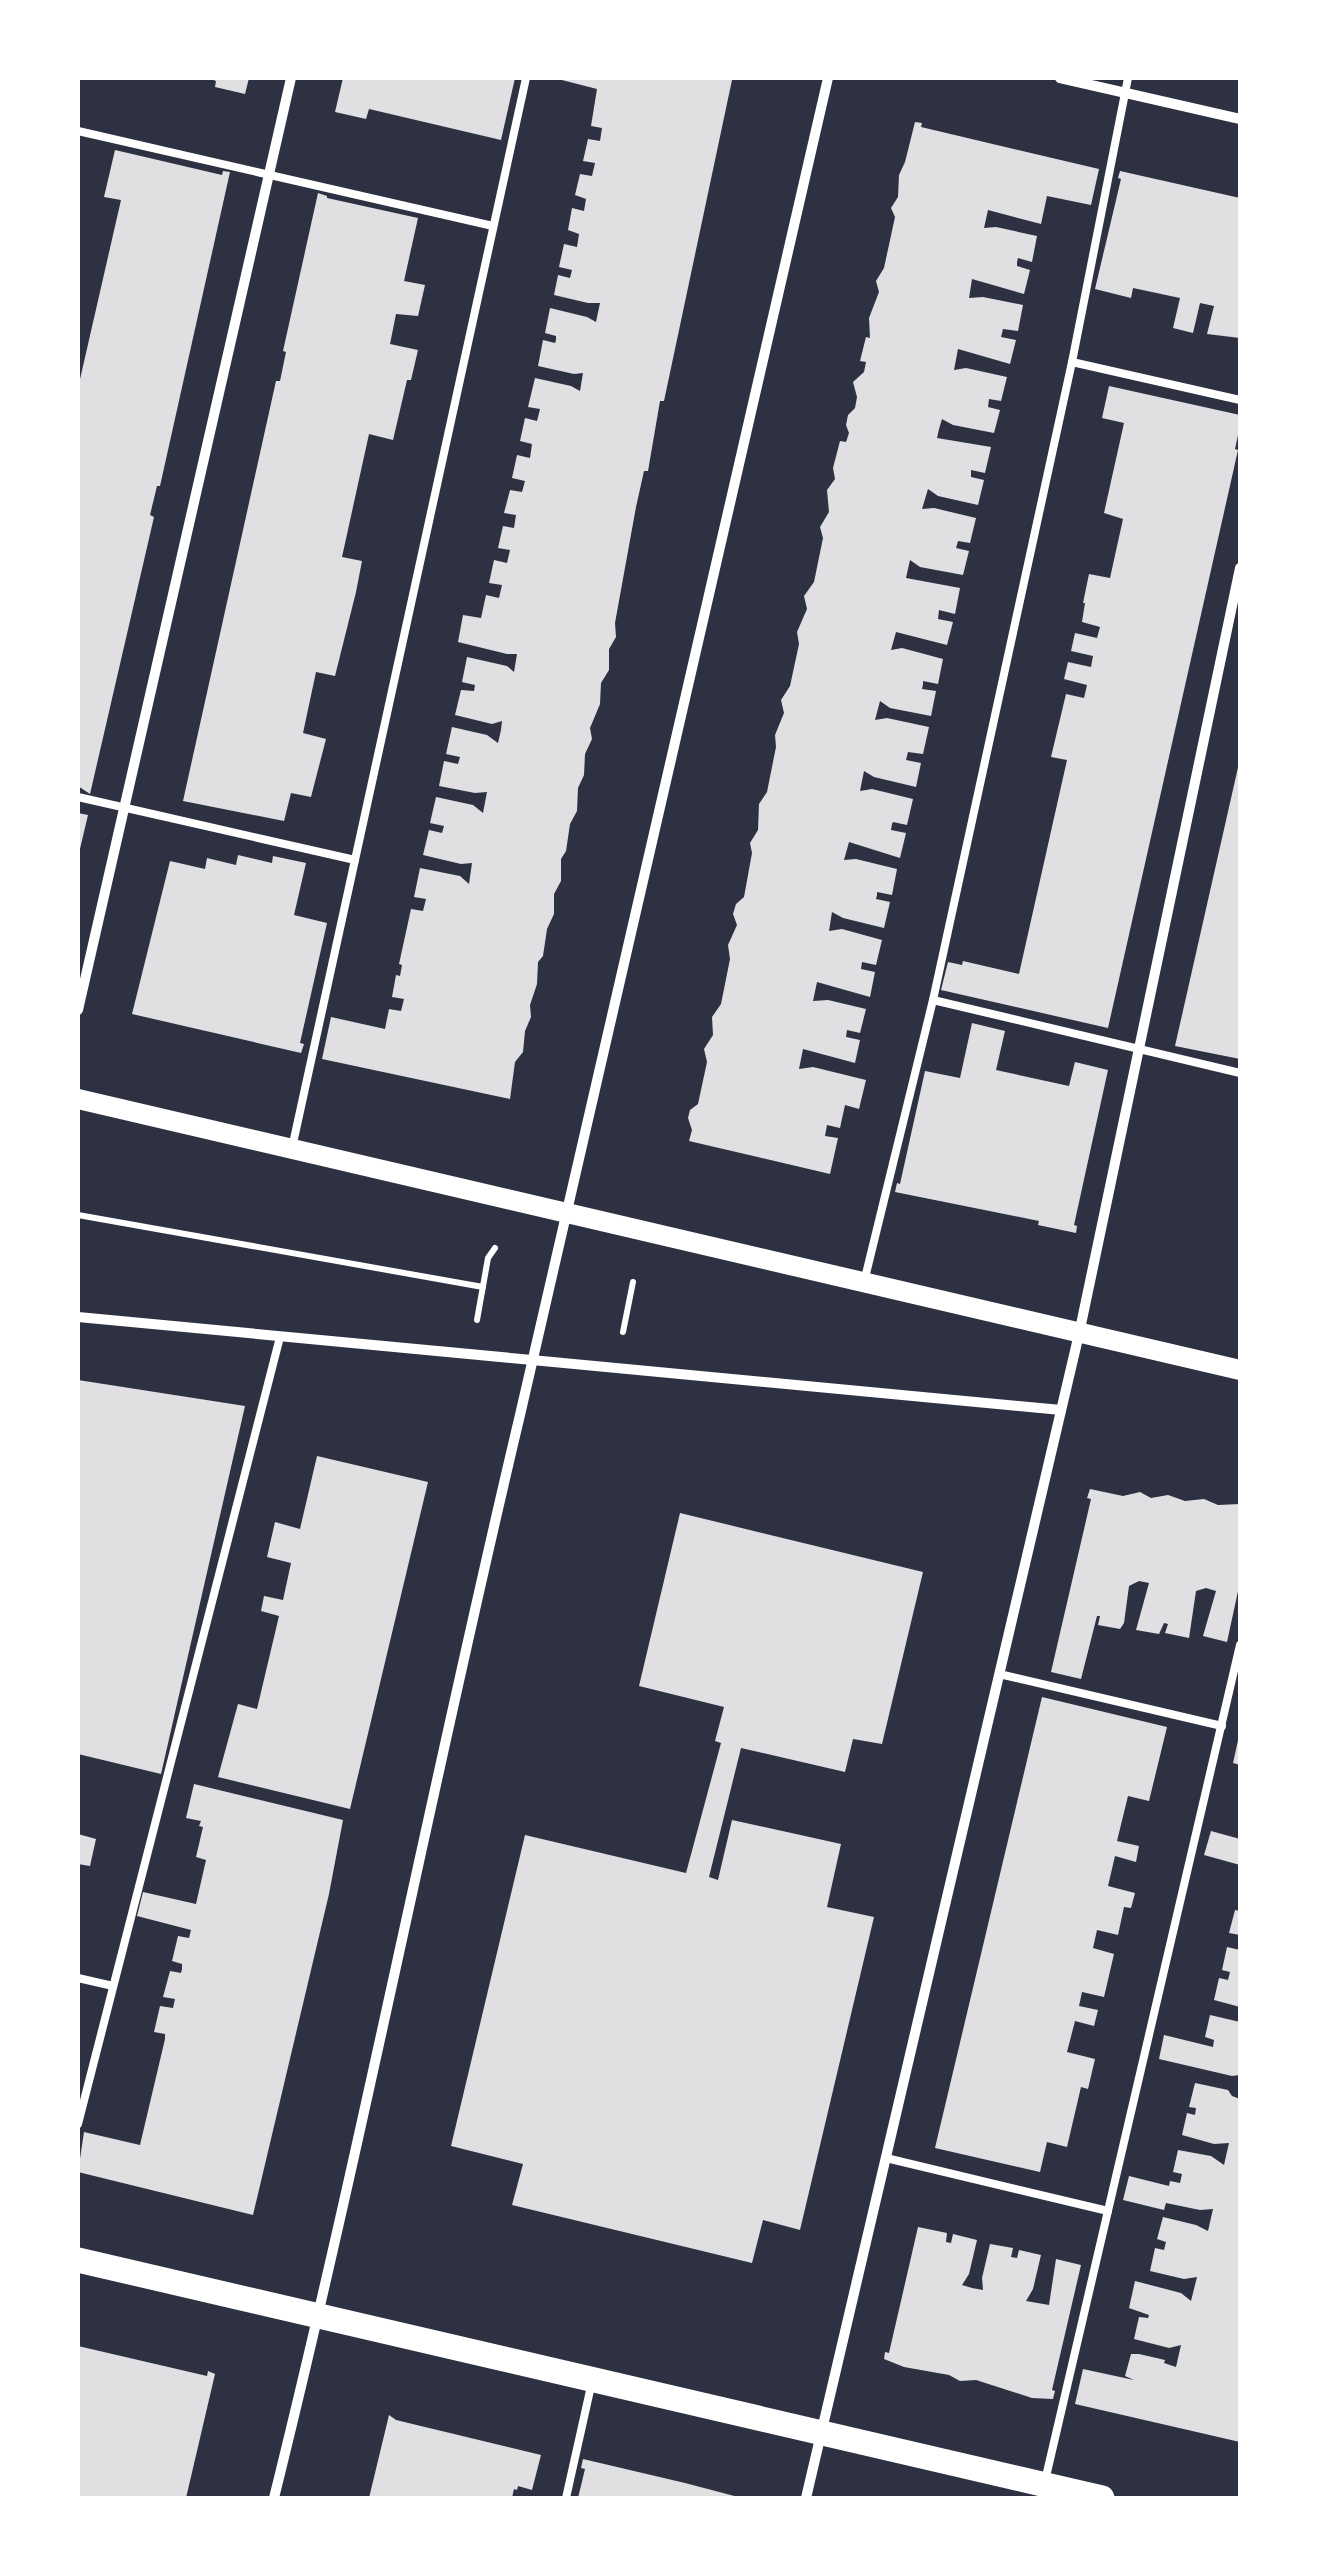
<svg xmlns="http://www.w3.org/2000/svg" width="1318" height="2576" font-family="Poppins,sans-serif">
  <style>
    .building { fill: #e0e0e3 }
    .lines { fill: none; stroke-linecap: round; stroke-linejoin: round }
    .path { stroke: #fff; stroke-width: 6 }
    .service { stroke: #fff; stroke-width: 8 }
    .minor { stroke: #fff; stroke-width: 10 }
    .secondary { stroke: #fff; stroke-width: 20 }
    .primary { stroke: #fff; stroke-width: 25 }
  </style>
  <rect width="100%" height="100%" fill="#2d3142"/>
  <g class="building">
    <path d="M208,78H249L245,94L215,87L216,81Z"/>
    <path d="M343,78H515L501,140L369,109L366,119L335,112Z"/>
    <path d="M554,78L732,80L664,401H660L648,471H644L636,507L615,623L616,637L609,649V670L601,683L600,704L590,728L592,739L585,754L584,775L578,788L577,811L570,824L566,851L561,859V881L554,894V914L547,929L543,956L538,962L537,984L530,1005L531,1017L525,1031L523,1052L515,1062L510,1099L322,1059L331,1017L385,1029L389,1009L401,1011L404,999L392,997L396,975L400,976L402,965L399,964L411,909L423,911L426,899L414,897L420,868L460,876L469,884L472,863L461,864L423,855L429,830L442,833L444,826L430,823L436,797L473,805L483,813L487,792L475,793L439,786L444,761L458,764L460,757L446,754L452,727L487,735L498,743L501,730L502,721L492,724L455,715L461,690L474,691L475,685L462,682L467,657L507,666L514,672L517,654H507L458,642L463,615L481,618L486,595L499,598L502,585L489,583L494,560L507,563L510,550L498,548L503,526L514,528L516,515L504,513L510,490L522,492L525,481L512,478L517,455L530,458L532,444L520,441L525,418L537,421L540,409L528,407L535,378L571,386L580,391L583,373L574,374L538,366L543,340L555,343L556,340V336L545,333L550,308L587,317L596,322L600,303H588L554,295L558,275L570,278L572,270L559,267L564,244L577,247L579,234L568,230L572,208L584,211L586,199L575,195L580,174L592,176L595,163L583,161L588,139L600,141L602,128L591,126L597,89Z"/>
    <path d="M915,122L922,123L921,127L1099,169L1091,205L1047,196L1041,224L988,210L984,228L996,227L1037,236L1032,262L1018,258L1017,262V266L1030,270L1024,294L972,279L969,298L983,297L1023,305L1018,331L1003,329L1001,337L1016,340L1010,364L958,349L954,370L966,368L1007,377L1001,401L989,399L988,407L1000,410L994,433L953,425L942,419L939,429L937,438L991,447L985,473L971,470V477L984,480L978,505L938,496L928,489L922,509L934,508L976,518L970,543L958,541L956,548L969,551L963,575L920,567L910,560L906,578L960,588L955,614L939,610L938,619L953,622L947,645L896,632L891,650L902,648L943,659L938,684L923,681V684L922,689L936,691L931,716L890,708L880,701L875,720L887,718L929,727L923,754L908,752L906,760L921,763L916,787L874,777L864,771L860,791L872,789L913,799L907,825L893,822L892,824L891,830L906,833L900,858L849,842L844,860L856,859L897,869L892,895L877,892V895L876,899L890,902L884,928L843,918L832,912L829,931L842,929L882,940L876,965L862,962L861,969L875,972L870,997L817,982L813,1001L828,1000L866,1009L860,1033L847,1030L846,1037L860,1040L855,1063L803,1049L799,1069L813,1067L866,1080L859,1109L845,1105L840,1128L827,1125L825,1136L838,1138L830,1174L689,1141L692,1130L688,1118L690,1110L698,1104L707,1062L704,1049L713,1035L712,1017L721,1004L730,959L728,945L737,925L733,914L736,904L744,897L752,853L750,843L758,830L759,804L767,792L776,747L775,735L784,713L781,700L790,686L799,644L797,632L807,609L804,596L814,582L823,538L820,527L829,512L827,490L835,479L833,468L840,441L846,442L849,433L846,425L848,415L855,408L857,397L853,382L864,372L866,362L860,361L866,337L870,338L869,318L879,292L876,281L884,268L895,217L891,208L898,197L899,175L905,162Z"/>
    <path d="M115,150L222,175L223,171L230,172L160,486H157L150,515L154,517L90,794L78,786V388L121,200L104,197Z"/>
    <path d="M1120,171L1240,198V338L1207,334L1214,306L1200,303L1193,333L1173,328L1180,298L1133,288L1131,298L1095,289L1121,179L1118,178Z"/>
    <path d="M318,193L327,196V198L418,218L404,281L425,285L418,316L396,314L390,344L418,350L411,380H407L393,440L369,434L342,557L362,561L356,592L335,676L316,672L303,733L326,739L311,797L291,793L284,821L183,801L276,381H280L286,352L283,351Z"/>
    <path d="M1109,386L1240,415V426L1235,449L1238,450L1108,1028L941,990L948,962L962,965L963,961L1019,974L1067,760L1051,757L1066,694L1084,698L1087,685L1064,679L1068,662L1091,667L1093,656L1071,651L1075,633L1097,638L1100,627L1082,622L1085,603H1083L1089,574L1110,578L1123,519L1104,513L1124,423L1102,418Z"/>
    <path d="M1239,763H1240V1059L1175,1046Z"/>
    <path d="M78,813L88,815L79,853H78Z"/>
    <path d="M238,855L272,863L273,856L306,863L294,915L327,923L300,1043L304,1044L301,1053L132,1014L170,861L205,869L207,858L236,865Z"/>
    <path d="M972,1023L1005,1031L996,1070L1069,1086L1075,1062L1108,1070L1074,1225L1077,1226L1076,1233L1038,1225L1039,1221L895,1192L897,1183L900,1184L925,1071L960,1078Z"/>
    <path d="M78,1380L245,1406L161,1774L78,1754Z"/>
    <path d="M317,1456L428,1482L350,1809L218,1777L238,1704L257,1709L279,1616L261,1611L264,1596L283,1600L291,1563L267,1557L275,1522L300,1529Z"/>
    <path d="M1090,1489L1123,1496L1140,1492L1151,1498L1168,1495L1185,1501L1204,1499L1218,1505L1240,1504V1582L1227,1642L1203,1636L1216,1591L1206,1588L1196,1591L1189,1638L1165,1633L1168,1624L1164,1623L1159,1634L1136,1630L1149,1583L1139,1581L1129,1586L1124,1623L1120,1629L1098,1625L1100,1616H1097L1081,1679L1051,1672L1091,1499L1087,1498Z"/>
    <path d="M680,1513L923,1572L882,1744L853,1739L845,1772L741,1748L709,1877L718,1880L732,1820L841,1844L827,1907L874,1917L800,2230L763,2220L752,2263L512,2205L523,2164L451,2146L525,1835L686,1873L721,1743L715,1741L724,1707L639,1686Z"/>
    <path d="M1042,1697L1167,1727L1149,1801L1128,1796L1117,1841L1139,1846L1136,1862L1115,1856L1108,1886L1135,1893L1131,1908L1124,1907L1118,1935L1097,1930L1093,1948L1114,1954L1104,1997L1082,1992L1079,2006L1098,2010L1094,2026L1075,2021L1067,2052L1095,2059L1088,2089L1081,2087L1067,2147L1047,2142L1040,2172L935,2148Z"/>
    <path d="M1239,1736L1240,1737V1765L1233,1763Z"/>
    <path d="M194,1784L343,1820L329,1894L253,2215L78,2172L84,2132L140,2145L165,2039V2034L154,2032L160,2006L173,2008L175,1999L163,1997L170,1971L181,1973L182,1969V1964L172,1961L178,1936L189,1938L191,1930L137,1916L143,1892L196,1904L206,1860L196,1857L203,1827L199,1826L201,1821L186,1818Z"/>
    <path d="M1211,1831L1240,1839V1865L1204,1855Z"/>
    <path d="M78,1834L96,1839L90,1866L78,1864Z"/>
    <path d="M1235,1910L1240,1911V1935L1229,1933Z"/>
    <path d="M1227,1947L1240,1950V2007L1214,2000L1219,1978L1228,1980L1230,1972L1222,1970Z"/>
    <path d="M1210,2015L1240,2022V2075L1232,2076L1159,2059L1164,2035L1213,2047L1214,2040L1205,2037Z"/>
    <path d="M1195,2083L1228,2090L1232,2096L1240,2099V2442L1075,2404L1083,2369L1134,2380L1125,2376L1131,2354H1139L1165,2360L1164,2363L1176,2367L1181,2345L1169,2348L1134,2339L1139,2317L1148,2318L1149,2315L1129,2308L1135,2281L1181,2293L1191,2301L1197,2277L1184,2279L1150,2271L1155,2248L1164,2250L1166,2242L1157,2239L1163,2217L1196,2225L1208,2231L1213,2209L1200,2210L1166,2203L1164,2210L1123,2200L1129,2176L1169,2186L1170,2181L1180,2183L1182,2174L1173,2172L1178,2150L1211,2156L1224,2165L1229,2143L1214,2144L1182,2135L1187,2113L1195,2115L1196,2108L1189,2107Z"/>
    <path d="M918,2227L947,2233L946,2242L951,2243L953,2234L977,2240L969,2274L962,2285L972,2288L983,2290L982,2278L990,2244L1013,2248L1011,2257L1017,2258L1019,2250L1041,2255L1033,2289L1026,2301L1049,2305L1056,2259L1081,2265L1052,2390L1055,2391L1053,2399L1032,2398L976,2380L960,2381L949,2375L904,2367L884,2359L885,2352L889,2353Z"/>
    <path d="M78,2346L207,2376L208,2371L215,2374L186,2498H78Z"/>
    <path d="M389,2415L396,2420L541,2455L532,2490L518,2486L517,2490L514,2489L512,2498H369Z"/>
    <path d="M583,2459L685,2483L742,2498H578L585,2469L581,2468Z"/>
  </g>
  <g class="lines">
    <g class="path">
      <path d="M78,1215L483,1287"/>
      <path d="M477,1320L488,1258L495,1248"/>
      <path d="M623,1332L633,1282"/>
    </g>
    <g class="service">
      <path d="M78,131L493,226"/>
      <path d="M1072,362L1240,400"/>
      <path d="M78,797L355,860"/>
      <path d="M933,1000L1240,1073"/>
      <path d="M292,1148L526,78"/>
      <path d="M864,1282L933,1000L1072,362L1128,78"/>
      <path d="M999,1674L1222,1726"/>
      <path d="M78,1978L113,1986"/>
      <path d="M78,2124L280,1337"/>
      <path d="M886,2158L1108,2211"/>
      <path d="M566,2498L591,2386"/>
      <path d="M1041,2498L1240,1645"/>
    </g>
    <g class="minor">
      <path d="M1060,78L1240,119"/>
      <path d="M78,1010L291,78"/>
      <path d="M78,1317L1061,1410"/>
      <path d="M274,2498C363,2139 434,1776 520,1415C626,970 727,524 828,78"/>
      <path d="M806,2498L1079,1334L1240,568"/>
    </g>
    <path class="secondary" d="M78,1099L1240,1370"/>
    <path class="primary" d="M78,2260L1102,2498"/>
  </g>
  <rect width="1318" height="2576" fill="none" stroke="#ffffff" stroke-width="160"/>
</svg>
